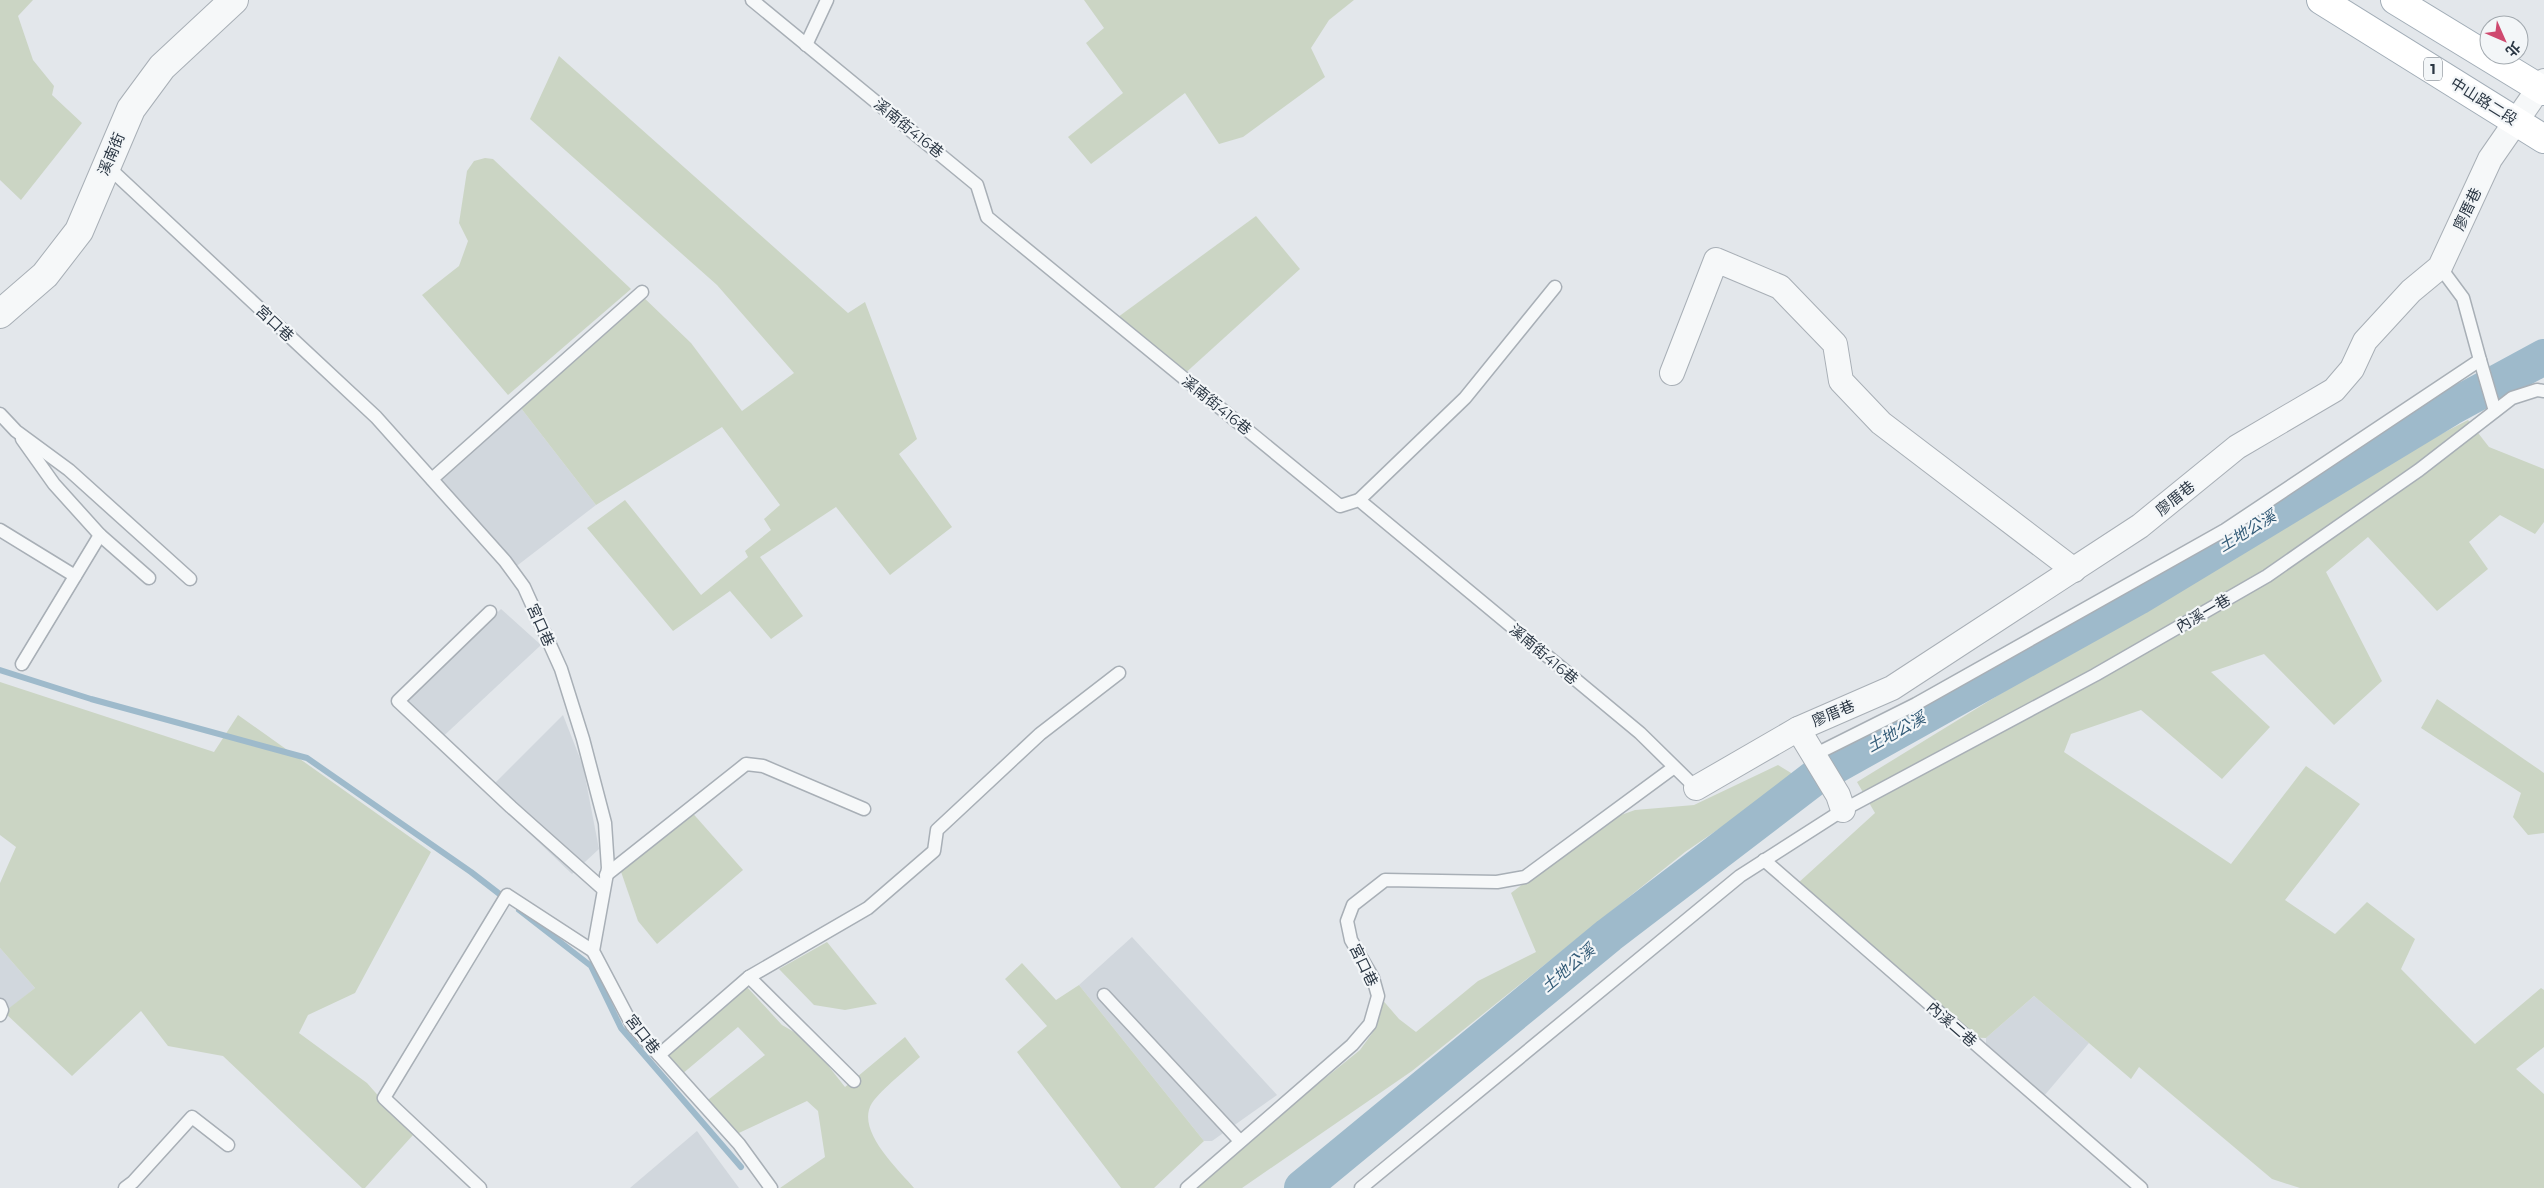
<svg xmlns="http://www.w3.org/2000/svg" width="2544" height="1188" font-family="Montserrat,'Noto Sans TC',sans-serif">
  <style>
    .built { fill: #d1d7dd }
    .green { fill: #cbd5c4 }
    .lines { fill: none; stroke-linecap: round; stroke-linejoin: round }
    .stream { stroke: #9ebacb; stroke-width: 6 }
    .river { stroke: #9ebacb; stroke-width: 36 }
    .service-casing { stroke: #a8afb6; stroke-width: 15 }
    .minor-casing { stroke: #a8afb6; stroke-width: 26 }
    .tertiary-casing { stroke: #a8afb6; stroke-width: 30 }
    .primary-casing { stroke: #a2adb7; stroke-width: 30 }
    .service { stroke: #f6f8f9; stroke-width: 12 }
    .minor { stroke: #f6f8f9; stroke-width: 24 }
    .tertiary { stroke: #f6f8f9; stroke-width: 28 }
    .primary { stroke: #fff; stroke-width: 28 }
    .labels { text-anchor: middle; dominant-baseline: central; stroke-width: 4.5; stroke-linejoin: round; paint-order: stroke }
    .shield { fill: #f3f6f8; stroke: #67707a; stroke-width: 1 }
    .shield-label { font-size: 14px; font-weight: bold; fill: #2b3744 }
    .street-label { font-size: 15px; fill: #2b3744; stroke: #f3f6f8 }
    .water-label { font-size: 16px; font-style: italic; fill: #345c78; stroke: #f3f6f8 }
  </style>
  <rect width="100%" height="100%" fill="#e3e7eb"/>
  <g class="built">
    <path d="M517,403L596,505L514,568L430,486Z"/>
    <path d="M501,609L541,645L435,744L405,701Z"/>
    <path d="M563,715L583,766L599,849L572,874L486,792Z"/>
    <path d="M1132,937L1277,1095L1212,1141H1204L1079,985Z"/>
    <path d="M0,948L35,988L0,1016Z"/>
    <path d="M2034,996L2089,1043L2038,1103L1986,1059V1038Z"/>
    <path d="M697,1131L739,1188H630Z"/>
  </g>
  <g class="green">
    <path d="M0,0H33L18,16L33,60L54,86L52,95L82,123L21,200L0,180Z"/>
    <path d="M1084,0H1354L1329,20L1311,48L1325,77L1243,137L1219,144L1185,93L1091,164L1068,137L1123,93L1086,43L1104,28Z"/>
    <path d="M559,56L848,313L865,302L917,439L899,454L952,527L890,575L836,507L760,557L803,616L771,639L730,591L673,631L587,528L625,500L701,595L748,557L745,551L771,530L764,519L780,505L722,427L596,505L517,403L639,293L691,343L742,411L794,373L717,285L530,119Z"/>
    <path d="M485,158L493,159L631,289L508,395L422,295L459,266L468,241L459,223L467,171L474,161Z"/>
    <path d="M1256,216L1300,269L1181,377L1114,320Z"/>
    <path d="M2468,420L2489,447L2544,469V522L2535,534L2500,515L2469,542L2488,569L2437,611L2368,537L2326,572L2382,681L2334,725L2264,654L2211,672L2270,727L2222,779L2141,710L2071,734L2064,752L2231,864L2306,766L2360,804L2285,900L2335,934L2367,902L2415,939L2401,969L2475,1044L2541,988L2544,990V1047L2516,1069L2544,1094V1188H2300L2272,1179L2139,1067L2131,1079L2034,996L1986,1038L1964,1037L1797,884L1875,813L1857,782L2322,496Z"/>
    <path d="M0,682L214,752L238,715L431,852L355,993L308,1015L299,1033L367,1083L413,1135L365,1188H362L223,1056L168,1046L141,1011L72,1076L4,1012L35,988L0,948V883L16,847L0,835Z"/>
    <path d="M2437,699L2544,773V833L2528,835L2513,817L2521,793L2421,728Z"/>
    <path d="M1778,765L1796,776L1685,852L1412,1071L1242,1188H1189L1360,1050L1373,1032L1380,997L1399,1019L1416,1032L1478,981L1536,952L1511,893L1610,819L1635,810L1694,805Z"/>
    <path d="M689,809L743,870L657,944L638,921L618,863Z"/>
    <path d="M827,942L877,1004L845,1010L814,1005L779,969Z"/>
    <path d="M1022,963L1056,1000L1079,985L1204,1141L1154,1188H1121L1017,1052L1047,1026L1005,979Z"/>
    <path d="M747,987L782,1025L808,1040L845,1087L905,1037L920,1057C907,1069 882,1089 872,1103C855,1130 898,1169 914,1188H780L825,1157L818,1111L807,1101L726,1139L699,1107L765,1055L738,1027L675,1080L663,1055Z"/>
  </g>
  <g class="lines">
    <g class="stream">
      <path d="M0,670L91,699L307,758L471,872L506,899"/>
      <path d="M519,910L591,966L621,1028L741,1167"/>
    </g>
    <path class="river" d="M1302,1188L1609,935L1817,776L2138,597L2450,408L2544,357"/>
    <g class="service-casing">
      <g id="service">
        <path d="M752,0L977,185L987,217L1340,506L1359,500L1640,733L1696,788"/>
        <path d="M806,45L827,0"/>
        <path d="M106,165L376,417L505,561L524,587L561,669L583,739L605,823L608,868L593,951L632,1025L739,1144L771,1188"/>
        <path d="M2480,360L2495,411"/>
        <path d="M0,414L16,431L69,470L190,579"/>
        <path d="M22,439L54,484L100,535L149,578"/>
        <path d="M432,479L642,292"/>
        <path d="M1359,500L1465,398L1555,287"/>
        <path d="M0,530L75,576"/>
        <path d="M490,612L398,701L511,807L603,889"/>
        <path d="M22,664L100,535"/>
        <path d="M1814,755L1916,704L2225,530L2480,360L2463,298L2440,267"/>
        <path d="M1764,860L2141,1188"/>
        <path d="M606,875L746,764L763,766L864,809"/>
        <path d="M749,977L854,1081"/>
        <path d="M1104,995L1240,1141"/>
        <path d="M0,1005L2,1010L0,1015"/>
        <path d="M659,1055L749,977L868,908L934,851L937,830L1040,734L1119,673"/>
        <path d="M125,1188L133,1182L192,1117L228,1145"/>
        <path d="M480,1188L384,1098L507,895L593,951"/>
        <path d="M1187,1188L1352,1045L1370,1024L1378,996L1373,978L1351,940L1347,921L1353,905L1385,880L1497,882L1525,877L1673,768"/>
        <path d="M1361,1188L1740,876L1843,810L2095,675L2267,576L2419,470L2512,398L2537,390L2544,391"/>
      </g>
    </g>
    <g class="minor-casing">
      <g id="minor">
        <path d="M1672,373L1716,260L1780,287L1835,344L1841,381L1881,423L2074,570"/>
        <path d="M1798,729L1838,795L1843,810"/>
        <path d="M1696,788L1798,729L1892,688L2140,526L2237,447L2334,390L2352,369L2365,341L2411,291L2440,267L2490,159L2544,81"/>
      </g>
    </g>
    <g class="tertiary-casing">
      <path id="tertiary" d="M0,314L45,275L79,231L131,109L162,67L234,0"/>
    </g>
    <g class="primary-casing">
      <g id="primary">
        <path d="M2321,0L2544,139"/>
        <path d="M2395,0L2544,91"/>
      </g>
    </g>
    <use href="#service" class="service"/>
    <use href="#minor" class="minor"/>
    <use href="#tertiary" class="tertiary"/>
    <use href="#primary" class="primary"/>
  </g>
  <g class="labels">
    <rect class="shield" x="2424" y="57.5" width="18" height="23" rx="4"/>
    <g class="shield-label">
      <text x="2433" y="69">1</text>
    </g>
    <g class="street-label">
      <text transform="translate(2484 101) rotate(32)">中山路二段</text>
      <text transform="translate(909 128) rotate(39)">溪南街416巷</text>
      <text transform="translate(111 154) rotate(-67)">溪南街</text>
      <text transform="translate(2467 209) rotate(-65)">廖厝巷</text>
      <text transform="translate(275 323) rotate(43)">宮口巷</text>
      <text transform="translate(1217 405) rotate(39)">溪南街416巷</text>
      <text transform="translate(2175 498) rotate(-39)">廖厝巷</text>
      <text transform="translate(2203 613) rotate(-30)">內溪一巷</text>
      <text transform="translate(541 625) rotate(66)">宮口巷</text>
      <text transform="translate(1544 654) rotate(40)">溪南街416巷</text>
      <text transform="translate(1833 713) rotate(-23)">廖厝巷</text>
      <text transform="translate(1364 965) rotate(64)">宮口巷</text>
      <text transform="translate(1952 1024) rotate(41)">內溪二巷</text>
      <text transform="translate(643 1034) rotate(52)">宮口巷</text>
    </g>
    <g class="water-label">
      <text transform="translate(2247 531) rotate(-31)">土地公溪</text>
      <text transform="translate(1896 732) rotate(-29)">土地公溪</text>
      <text transform="translate(1568 968) rotate(-40)">土地公溪</text>
    </g>
  </g>
  <g transform="translate(2504 40) rotate(135)"><circle r="24" fill="#f3f6f8" stroke="#a3aab0"/>
  <path d="M0-4L9 19L0 12L-9 19Z" fill="#cf496f"/>
  <text y="-8" font-size="14" font-weight="bold" text-anchor="middle" fill="#2b3744">北</text>
  </g>
</svg>
